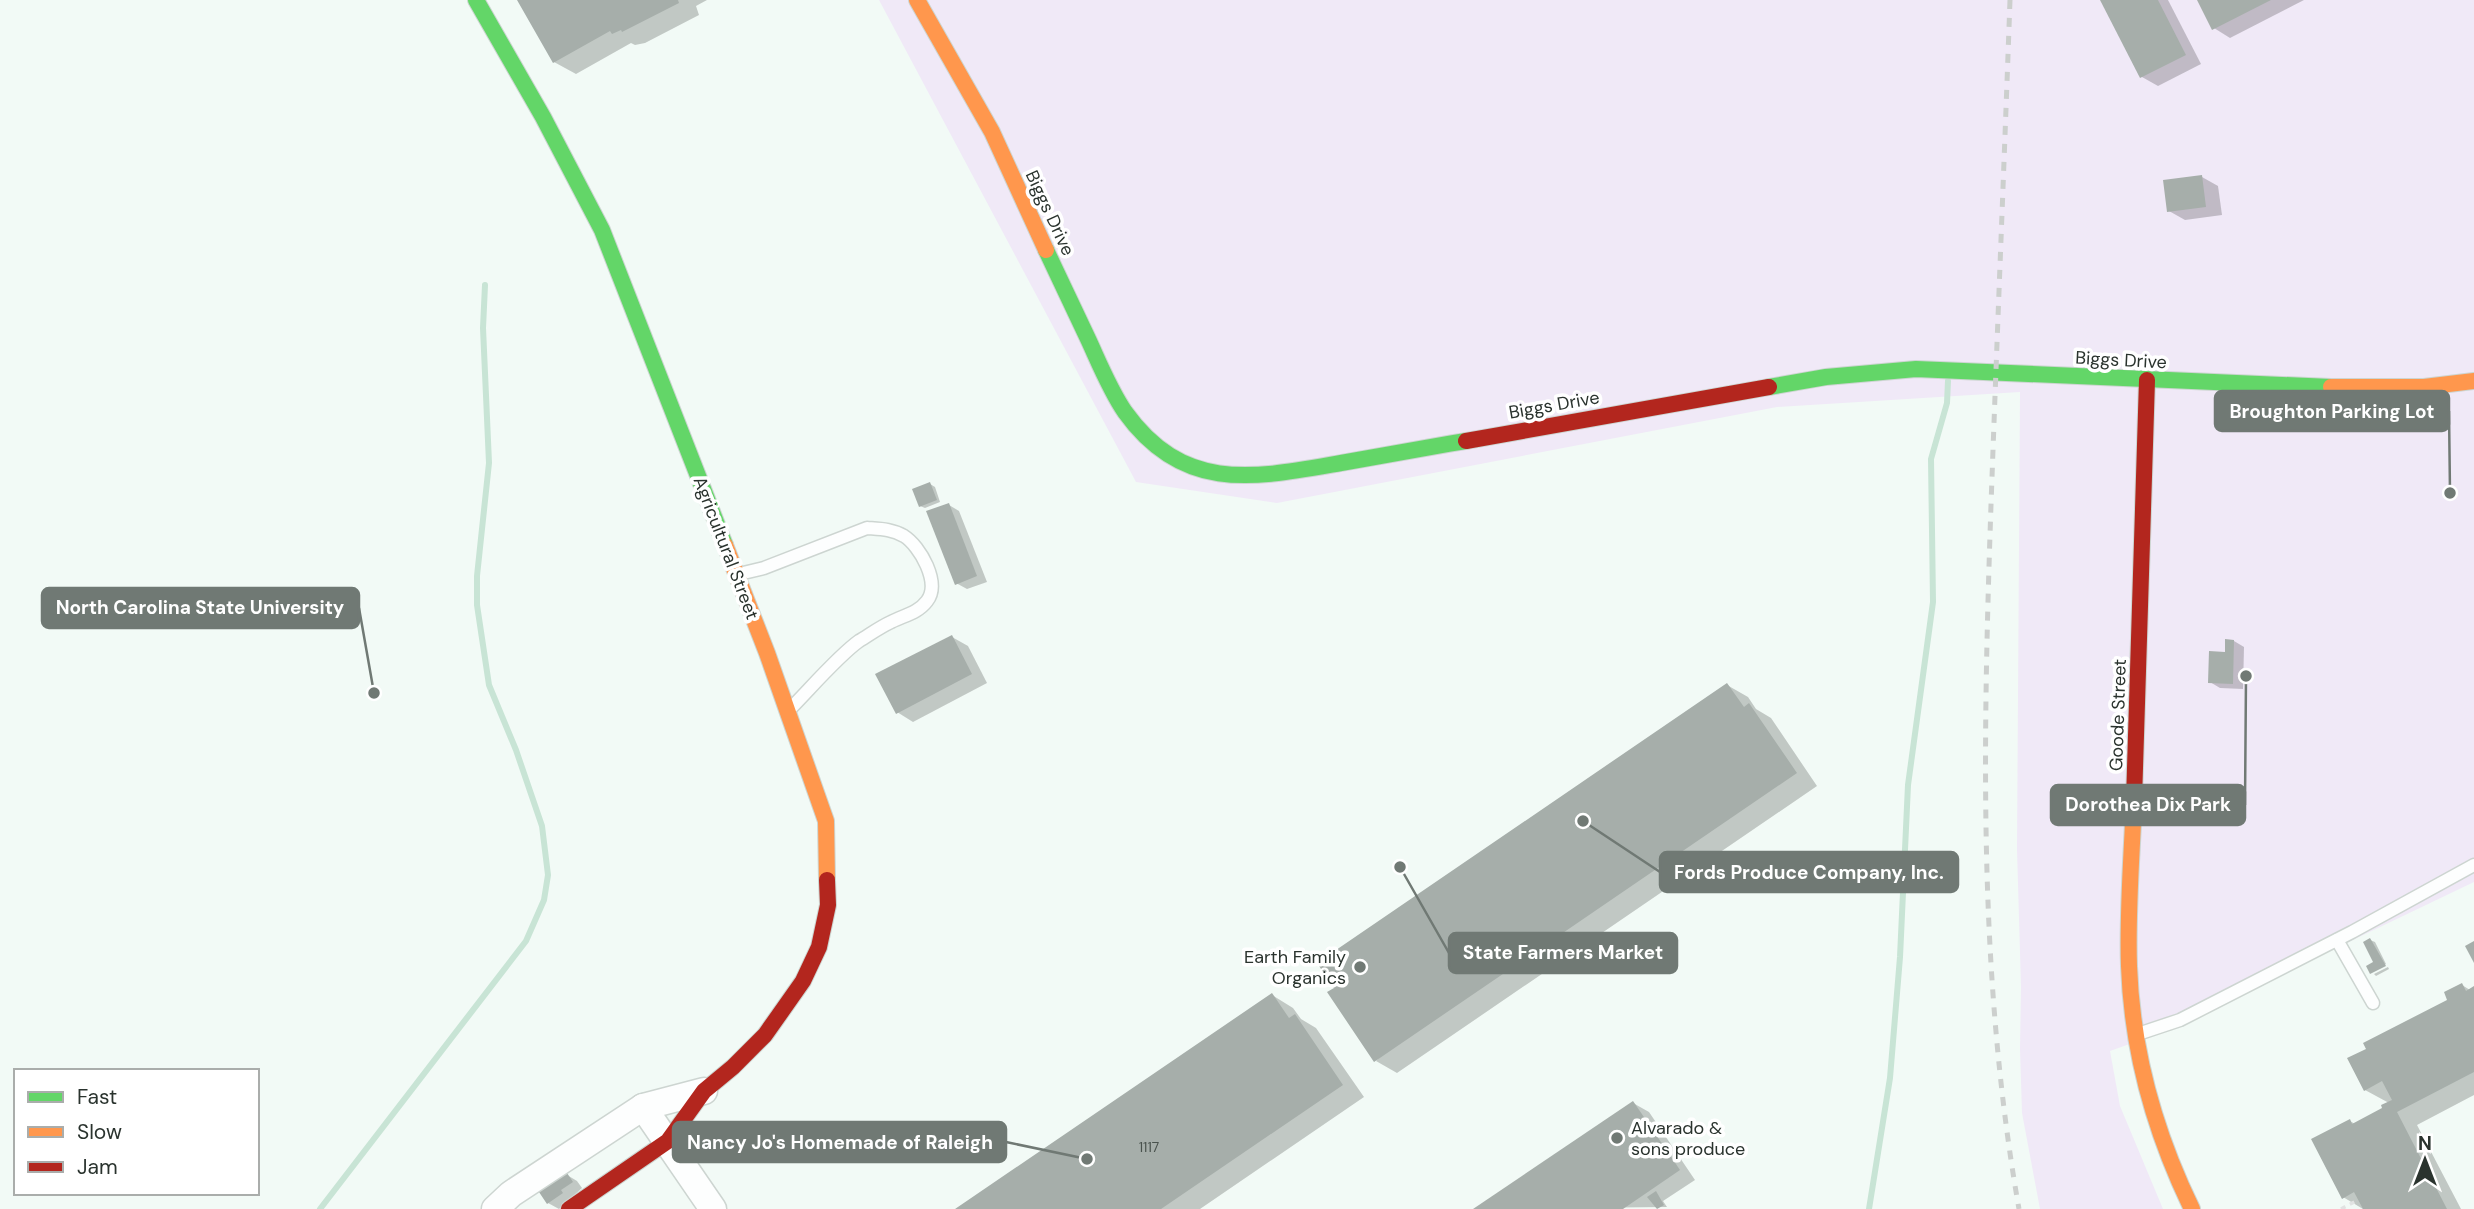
<svg xmlns="http://www.w3.org/2000/svg" width="2474" height="1209" font-family="'DM Sans',sans-serif">
  <style>
    .green { fill: #f0e9f7 }
    .shadow { fill: #0003 }
    .lines { fill: none; stroke-linecap: round; stroke-linejoin: round }
    .stream { stroke: #c8e4d5; stroke-width: 6 }
    .building { fill: #a6aeaa }
    .lane-casing { stroke: #cdd5d1; stroke-width: 15 }
    .street-casing { stroke: #cdd5d1; stroke-width: 29 }
    .fast-casing { stroke: #cdd5d1; stroke-width: 18 }
    .slow-casing { stroke: #cdd5d1; stroke-width: 18 }
    .jam-casing { stroke: #cdd5d1; stroke-width: 18 }
    .path { stroke: #e1e3e2; stroke-width: 3.5; stroke-dasharray: 5 5; stroke-linecap: butt }
    .lane { stroke: #fdfefe; stroke-width: 12 }
    .street { stroke: #fdfefe; stroke-width: 26 }
    .fast { stroke: #63d668; stroke-width: 16 }
    .slow { stroke: #ff974d; stroke-width: 16 }
    .jam { stroke: #b3261e; stroke-width: 16 }
    .rail { stroke: #cccfcd; stroke-width: 5; stroke-dasharray: 9 9; stroke-linecap: butt }
    .poi-dot { fill: #707974; stroke: #fff; stroke-width: 2.5 }
    .labels { text-anchor: middle; dominant-baseline: central; stroke-width: 7; stroke-linejoin: round; paint-order: stroke }
    .number-label { font-size: 14px; fill: #49524d }
    .street-label { font-size: 18px; fill: #2a332e; stroke: #fff }
    .poi-label { font-size: 18px; fill: #2a332e; stroke: #fff; text-anchor: end }
    .leader { fill: none; stroke: #707974; stroke-width: 2.5 }
    .callout-dot { fill: #707974; stroke: #fff; stroke-width: 2.5 }
    .callout { fill: #707974; stroke: #707974; stroke-width: 2.5 }
    .callout-label { font-size: 19px; text-anchor: middle; font-weight: bold; fill: #fff }
  </style>
  <rect width="100%" height="100%" fill="#f2faf6"/>
  <path class="green" d="M879,0H2474V882L2152,1036L2110,1051L2120,1106L2163,1209H2040L2022,1113L2020,1049L2021,987L2017,849L2020,392L1777,407L1277,503L1136,482Z"/>
  <g class="shadow">
    <path d="M519,0H707L696,6L699,15L645,43L635,45L631,43L576,74L554,62Z"/>
    <path d="M2102,0H2168L2201,64L2158,86L2142,77Z"/>
    <path d="M2199,0H2304L2230,38L2214,28Z"/>
    <path d="M2202,177L2218,186L2222,215L2185,220L2169,211Z"/>
    <path d="M930,484L935,487L940,502L925,508L920,506Z"/>
    <path d="M949,505L959,511L987,582L967,589L956,583Z"/>
    <path d="M952,637L968,646L987,683L913,722L897,712Z"/>
    <path d="M2234,641L2244,647L2243,689L2220,688L2210,682Z"/>
    <path d="M1727,685L1748,697L1756,709L1771,718L1817,786L1397,1073L1376,1061Z"/>
    <path d="M2370,940L2375,942L2386,964L2372,972L2376,962Z"/>
    <path d="M2388,967L2389,969L2376,976L2374,974Z"/>
    <path d="M2462,985L2470,990L2474,988V1095L2417,1125L2461,1209H2363L2343,1197L2350,1121L2355,1124L2384,1109L2389,1103L2365,1090Z"/>
    <path d="M1272,995L1293,1008L1301,1019L1316,1028L1364,1097L1200,1209H958Z"/>
    <path d="M1633,1103L1649,1112L1695,1180L1663,1201L1667,1207L1477,1209Z"/>
    <path d="M567,1175L577,1181L582,1188L559,1209L548,1203Z"/>
  </g>
  <g class="lines">
    <g class="stream">
      <path d="M320,1209L526,941L544,900L548,875L542,826L516,750L489,685L477,605V576L489,463L483,328L485,285"/>
      <path d="M1869,1209L1890,1078L1900,957L1908,785L1933,602L1931,459L1947,403L1948,381"/>
    </g>
  </g>
  <g class="building">
    <path d="M517,0H678L679,3L622,32L621,30L612,34L610,31L553,63Z"/>
    <path d="M2100,0H2158L2186,55L2140,78Z"/>
    <path d="M2197,0H2271L2212,30Z"/>
    <path d="M2202,175L2206,207L2167,212L2163,180Z"/>
    <path d="M930,482L937,500L919,507L912,489Z"/>
    <path d="M949,503L977,576L955,585L926,511Z"/>
    <path d="M952,635L972,674L896,714L875,674Z"/>
    <path d="M2225,639L2234,640L2233,684L2208,683L2209,651L2225,652Z"/>
    <path d="M1727,683L1744,707L1749,703L1797,773L1374,1062L1327,992L1334,988L1317,963Z"/>
    <path d="M2370,938L2386,966L2370,974L2366,966L2373,962L2363,942Z"/>
    <path d="M2474,941V963L2465,946Z"/>
    <path d="M2462,983L2466,991L2474,986V1072L2397,1112L2447,1209H2363L2354,1192L2342,1199L2311,1139L2350,1119L2352,1124L2382,1108L2381,1105L2392,1100L2382,1081L2364,1091L2347,1058L2366,1049L2363,1043L2447,1000L2444,992Z"/>
    <path d="M1272,993L1289,1018L1295,1014L1343,1085L1161,1209H955Z"/>
    <path d="M1633,1101L1680,1170L1623,1209H1473Z"/>
    <path d="M567,1173L573,1182L561,1190L563,1193L547,1204L537,1189Z"/>
    <path d="M1656,1191L1664,1205L1657,1209L1647,1197Z"/>
  </g>
  <g class="lines">
    <g class="lane-casing">
      <g id="lane">
        <path d="M739,574L764,568L867,528C880,529 892,529 904,536C920,546 941,583 927,601C918,613 905,615 891,622C880,627 869,635 859,641C838,656 809,690 790,709"/>
        <path d="M2337,940L2373,1003"/>
        <path d="M2138,1034L2180,1020L2352,932L2474,865"/>
      </g>
    </g>
    <g class="street-casing">
      <g id="street">
        <path d="M643,1107L713,1209"/>
        <path d="M495,1209L511,1194L643,1107L704,1091"/>
      </g>
    </g>
    <g class="fast-casing">
      <g id="fast">
        <path d="M476,0L543,117L602,230L725,545"/>
        <path d="M1046,250C1060,280 1075,311 1089,341C1100,365 1110,390 1125,412C1184,494 1255,478 1341,463C1382,456 1424,448 1466,441"/>
        <path d="M1769,387L1826,377L1916,369L2331,387"/>
      </g>
    </g>
    <g class="slow-casing">
      <g id="slow">
        <path d="M917,0L992,132L1046,250"/>
        <path d="M2331,387H2424L2474,381"/>
        <path d="M725,545L767,653L826,821L827,880"/>
        <path d="M2134,800C2132,855 2127,911 2129,966C2132,1051 2155,1133 2192,1209"/>
      </g>
    </g>
    <g class="jam-casing">
      <g id="jam">
        <path d="M1466,441L1769,387"/>
        <path d="M2134,800L2147,380"/>
        <path d="M569,1209L668,1141L704,1091L733,1067L765,1035L803,981L819,947L828,905L827,880"/>
      </g>
    </g>
    <path class="path" d="M2341,1209L2358,1200"/>
    <use href="#lane" class="lane"/>
    <use href="#street" class="street"/>
    <use href="#fast" class="fast"/>
    <use href="#slow" class="slow"/>
    <use href="#jam" class="jam"/>
    <path class="rail" d="M2010,0C2004,168 1997,337 1991,505C1983,740 1978,977 2019,1209"/>
  </g>
  <g class="poi-dot">
    <circle cx="1360" cy="967" r="7"/>
    <circle cx="1617" cy="1138" r="7"/>
  </g>
  <g class="labels">
    <g class="number-label">
      <text x="1149" y="1147">1117</text>
    </g>
    <g class="street-label">
      <text transform="translate(1050 213) rotate(65)">Biggs Drive</text>
      <text transform="translate(2121 360) rotate(3)">Biggs Drive</text>
      <text transform="translate(1554 405) rotate(-10)">Biggs Drive</text>
      <text transform="translate(726 548) rotate(69)">Agricultural Street</text>
      <text transform="translate(2118 715) rotate(-88)">Goode Street</text>
    </g>
    <g class="poi-label">
      <text x="1346" y="957">Earth Family<tspan x="1346" dy="21">Organics</tspan></text>
      <text x="1631" y="1128" text-anchor="start">Alvarado &amp;<tspan x="1631" dy="21">sons produce</tspan></text>
    </g>
  </g>
  <path class="leader" d="M2450 493L2449 411M374 693L359 608M2246 676L2245 805M1583 821L1660 872M1400 867L1449 953M1087 1159L1006 1142"/>
  <g class="callout-dot">
    <circle cx="2450" cy="493" r="7"/>
    <circle cx="374" cy="693" r="7"/>
    <circle cx="2246" cy="676" r="7"/>
    <circle cx="1583" cy="821" r="7"/>
    <circle cx="1400" cy="867" r="7"/>
    <circle cx="1087" cy="1159" r="7"/>
  </g>
  <g class="callout">
    <rect x="2215" y="391" width="234" height="40" rx="7"/>
    <rect x="42" y="588" width="317" height="40" rx="7"/>
    <rect x="2051" y="785" width="194" height="40" rx="7"/>
    <rect x="1660" y="852" width="298" height="40" rx="7"/>
    <rect x="1449" y="933" width="228" height="40" rx="7"/>
    <rect x="673" y="1122" width="333" height="40" rx="7"/>
  </g>
  <g class="callout-label">
    <text x="2332" y="418">Broughton Parking Lot</text>
    <text x="200" y="614">North Carolina State University</text>
    <text x="2148" y="811">Dorothea Dix Park</text>
    <text x="1809" y="879">Fords Produce Company, Inc.</text>
    <text x="1563" y="959">State Farmers Market</text>
    <text x="840" y="1149">Nancy Jo's Homemade of Raleigh</text>
  </g>
  <rect x="14" y="1069" width="245" height="126" fill="#ffffff" stroke="#aaadab" stroke-width="2"/>
  <rect x="28" y="1092" width="35" height="10" fill="#63d668" stroke="#aaadab" stroke-width="2"/>
  <text x="77" y="1104" font-size="21" fill="#2a332e">Fast</text>
  <rect x="28" y="1127" width="35" height="10" fill="#ff974d" stroke="#aaadab" stroke-width="2"/>
  <text x="77" y="1139" font-size="21" fill="#2a332e">Slow</text>
  <rect x="28" y="1162" width="35" height="10" fill="#b3261e" stroke="#aaadab" stroke-width="2"/>
  <text x="77" y="1174" font-size="21" fill="#2a332e">Jam</text>
  <g transform="translate(2425 1160)" stroke="#ffffff" stroke-width="5" paint-order="stroke">
  <path d="M0-5L12 26L0 18L-12 26Z" fill="#2a332e"/>
  <text y="-10" font-size="19" font-weight="bold" text-anchor="middle" fill="#2a332e">N</text>
  </g>
</svg>
